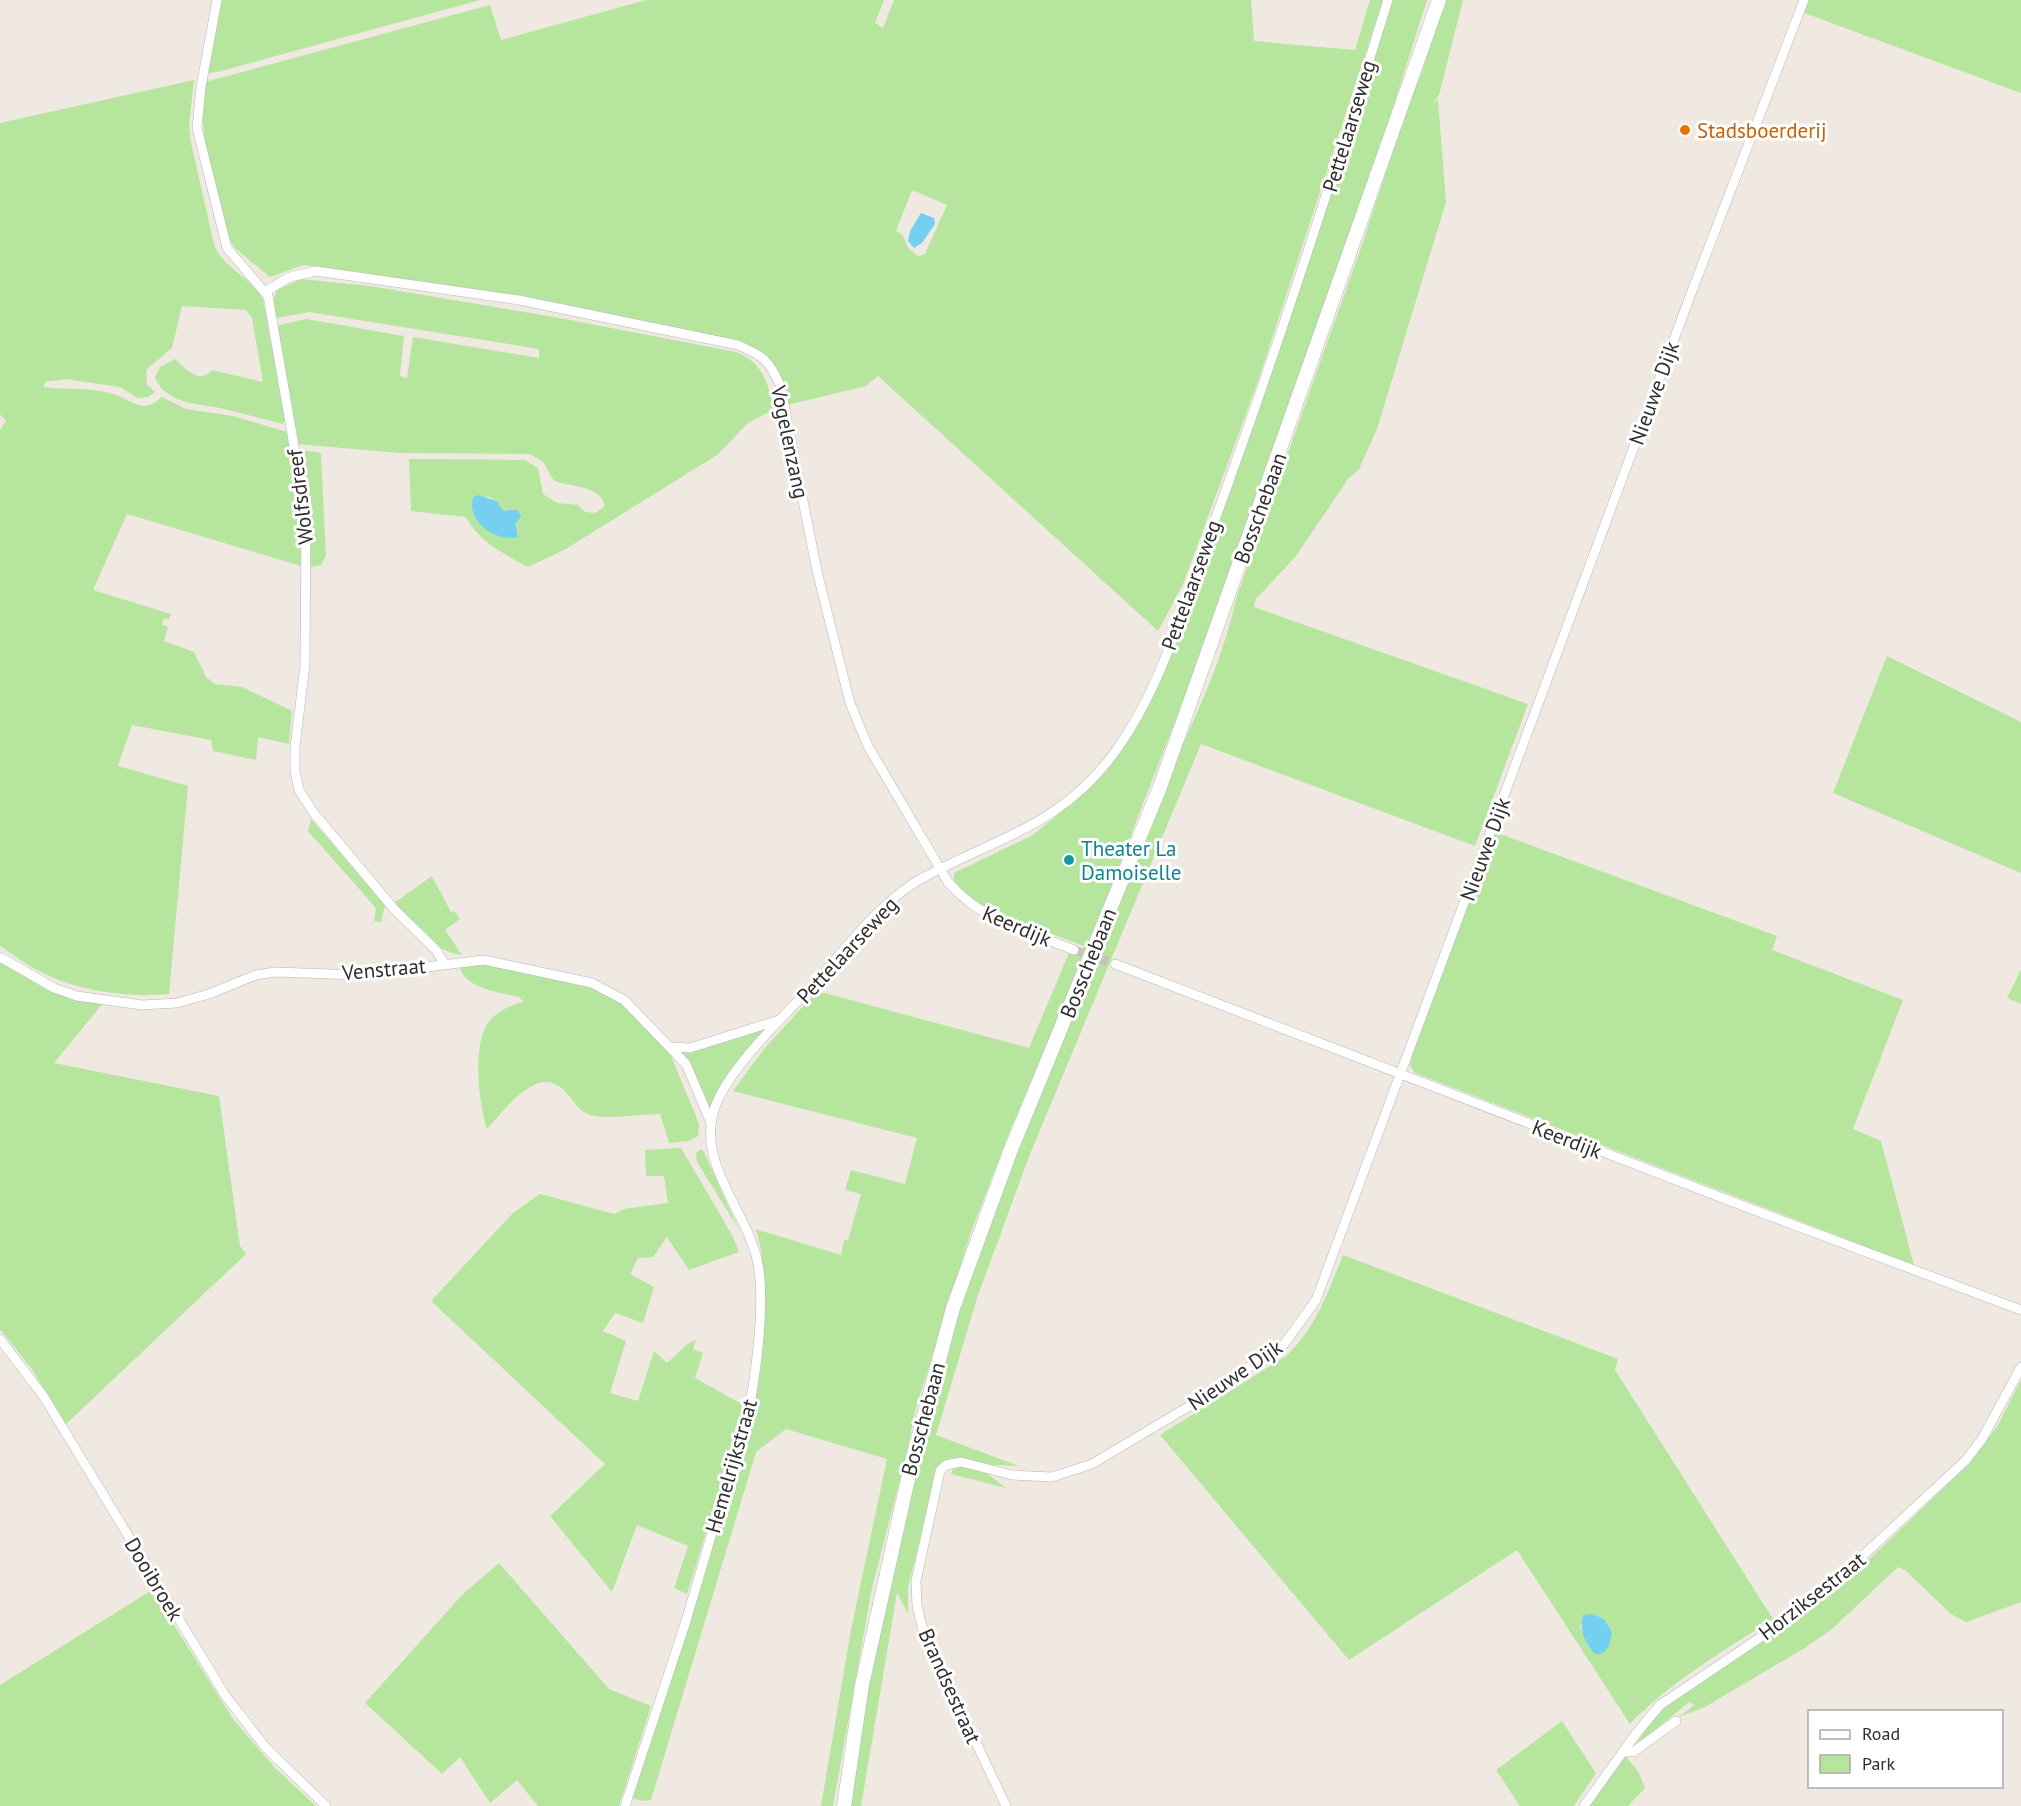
<svg xmlns="http://www.w3.org/2000/svg" width="2021" height="1806" font-family="'PT Sans',sans-serif">
  <style>
    .green { fill: #b6e59e; fill-rule: evenodd }
    .water { fill: #75cff0 }
    .lines { fill: none; stroke-linecap: round; stroke-linejoin: round }
    .minor-tunnel { stroke: #c8c4bd; stroke-width: 9; stroke-dasharray: 9 4.5; stroke-linecap: butt }
    .minor-casing { stroke: #b4b7c1; stroke-width: 10 }
    .secondary-casing { stroke: #b4b7c1; stroke-width: 15 }
    .minor { stroke: #fff; stroke-width: 9 }
    .secondary { stroke: #fff; stroke-width: 14 }
    .food-dot { fill: #e8710a; stroke: #fff; stroke-width: 2 }
    .culture-dot { fill: #0f9aa8; stroke: #fff; stroke-width: 2 }
    .labels { text-anchor: middle; dominant-baseline: central; stroke-width: 6; stroke-linejoin: round; paint-order: stroke }
    .street-label { font-size: 21px; fill: #2e2e2e; stroke: #fff }
    .food-label { font-size: 21px; fill: #c56008; stroke: #fff; text-anchor: start }
    .culture-label { font-size: 21px; fill: #0d838f; stroke: #fff; text-anchor: start }
  </style>
  <rect width="100%" height="100%" fill="#efe9e1"/>
  <g class="green">
    <path d="M222,0H480L218,72L208,73Z"/>
    <path d="M646,0H884L875,23L883,28L894,0H1251L1254,41L1355,50L1370,0H1383L1258,381L1184,582L1158,631L878,376L866,386L783,406C778,384 770,360 751,346L322,267L303,265L270,277L235,248L229,239C216,182 196,141 205,82L490,5L501,40ZM912,190L947,205L925,254L917,256L907,246L903,235L896,231Z"/>
    <path d="M1393,0H1427L1376,161L1198,663L1137,819L1096,931L1011,1128L971,1232L915,1411L907,1452L872,1588L833,1806H821L851,1630L887,1459L786,1429L756,1452L651,1800L642,1801L630,1797L751,1414L755,1411C758,1370 772,1262 755,1229L841,1255L844,1240H848L861,1194L845,1190L851,1170L905,1184L917,1138L733,1091L764,1049L817,991L1029,1048L1069,953L1080,956L1084,946L996,913L978,904L954,882V873L1033,835L1080,796L1137,723L1290,320Z"/>
    <path d="M1445,0H1463L1439,95L1433,103L1438,100L1446,202L1377,429L1359,469L1348,479L1296,556L1256,599L1254,607L1528,704L1475,846L1201,744L1030,1154L978,1295L936,1435L1019,1466L978,1464L950,1458L937,1469L908,1588V1613L897,1593L861,1806H846L855,1746L931,1395L983,1235L1169,773C1197,716 1223,658 1237,596L1362,245L1416,81L1418,76L1420,78Z"/>
    <path d="M1803,0H2021V93L1799,11Z"/>
    <path d="M194,80L189,126L191,143L214,244C222,268 251,277 263,299L285,419L283,424C264,419 244,414 224,409C200,403 168,406 155,378L160,367L175,359C186,369 199,385 212,370L263,382L252,318L246,310L182,306L172,348L146,370L147,385L155,392L148,397L138,398L120,387L66,379L45,382L44,387C68,390 96,387 119,396C129,400 137,408 150,405C154,404 159,399 162,397L186,409L233,416L287,432L300,508L301,566L127,514L93,590L171,614L169,619L164,618L162,625L168,627L164,641L194,652L206,677L215,684L242,687L292,711L289,744L258,737L256,760L213,751L211,740L132,725L118,766L188,786L169,994C128,998 76,991 39,971C25,964 13,954 0,946V430L6,421L0,414V123Z"/>
    <path d="M301,279L370,286L554,317L736,352C763,362 768,384 774,409L748,423L717,455L564,550L528,567C503,553 480,543 466,517L411,511L409,459L525,460L538,468L543,494L557,503L578,505L585,512L595,513L605,506C600,485 571,487 554,481L544,463L530,454L400,453L297,444L276,326L306,319L404,336L400,376L407,378L413,337L539,358V349L309,312L276,318L273,301L277,290ZM486,496L497,501L501,510L515,509L518,537L507,538Z"/>
    <path d="M301,450L321,453L326,556L321,565L311,567L307,500L298,453Z"/>
    <path d="M1887,656L2021,722V873L1833,793Z"/>
    <path d="M311,819L385,905L381,922L374,921L376,908L308,831Z"/>
    <path d="M1495,832L1777,936L1772,950L1903,1000L1853,1129L1881,1141L1914,1265L1415,1073L1410,1065L1413,1052Z"/>
    <path d="M432,876L451,912L454,911L460,919L445,930L462,955C434,953 412,922 394,903Z"/>
    <path d="M0,961C34,983 63,999 103,1003L54,1063L219,1096L240,1246L246,1254L66,1424L31,1368L0,1329Z"/>
    <path d="M459,963H483L591,986L625,1002L670,1053L699,1124L698,1136L688,1141L669,1143L660,1114C642,1114 606,1120 590,1115C576,1111 572,1095 560,1087C534,1067 503,1112 487,1129C479,1105 471,1039 491,1019C500,1010 512,1005 524,1002L519,997C499,992 462,989 459,963Z"/>
    <path d="M2021,970V1004L2007,998Z"/>
    <path d="M766,1028L711,1107L709,1108L690,1066L681,1051Z"/>
    <path d="M681,1148L732,1235L739,1252L689,1270L667,1237L653,1257L638,1258L630,1274L654,1287L643,1323L615,1313L603,1331L626,1341L610,1393L638,1401L654,1351L667,1363L690,1342L696,1340L693,1349L703,1353L695,1378L745,1406L687,1594L674,1588L688,1546L637,1525L612,1592L550,1516L605,1464L431,1301L513,1213L540,1194L614,1214L624,1209L668,1203L664,1176H646L645,1150Z"/>
    <path d="M701,1149L704,1152L738,1228L697,1162L696,1153Z"/>
    <path d="M1343,1255L1618,1359L1615,1370L1773,1619C1724,1651 1671,1681 1630,1724L1517,1550L1349,1660L1160,1435L1286,1356C1316,1328 1328,1292 1343,1255ZM1592,1614L1604,1619L1612,1632L1610,1641L1589,1647L1580,1626Z"/>
    <path d="M2021,1380V1602L1966,1622L1951,1614L1905,1570L1898,1567L1831,1630L1803,1649L1705,1707L1679,1717L1694,1705L1689,1702L1632,1749L1661,1708L1836,1591L1970,1463L1998,1425Z"/>
    <path d="M955,1465L982,1470L1006,1488L951,1474Z"/>
    <path d="M499,1563L609,1689L651,1706L619,1806H538L517,1780L490,1803L460,1757L442,1774L365,1703L462,1595Z"/>
    <path d="M152,1590L233,1719L274,1767L316,1806H0V1685Z"/>
    <path d="M1562,1721L1596,1773L1574,1806H1520L1496,1770Z"/>
    <path d="M1625,1755L1639,1773L1645,1788L1628,1806H1587Z"/>
  </g>
  <g class="water">
    <path d="M921,213L934,218L935,224L922,243L914,248L908,241L910,231Z"/>
    <path d="M477,495L497,501L502,510C510,511 517,506 521,516L516,523L518,537C497,543 466,522 473,498Z"/>
    <path d="M1592,1614L1604,1619L1612,1632C1610,1643 1609,1655 1595,1654C1585,1643 1579,1631 1583,1615Z"/>
  </g>
  <g class="lines">
    <path class="minor-tunnel" d="M1074,950L1115,964"/>
    <g class="minor-casing">
      <g id="minor">
        <path d="M217,0L201,87L197,128L227,248L268,296L306,515L305,665L295,747V771L299,790L313,812L394,909L436,950L444,963"/>
        <path d="M266,291L290,277L316,271L519,300L738,345C763,356 769,360 780,385L817,571L850,703L868,746L948,882C980,920 1029,932 1074,950"/>
        <path d="M0,957L54,988L77,996L142,1005L177,1003L209,994L256,975L275,972L360,975L484,960L592,983L624,1000L686,1064L711,1123"/>
        <path d="M1115,964L1746,1207L2021,1310"/>
        <path d="M672,1047L690,1048L779,1020"/>
        <path d="M0,1339L44,1397L225,1695L266,1748L326,1806"/>
        <path d="M1623,1752H1633L1676,1721"/>
        <path d="M625,1806L686,1621L750,1404C757,1365 765,1302 758,1264C748,1211 695,1164 715,1107C729,1067 784,1017 813,985C846,949 877,905 919,880C996,837 1062,827 1117,749C1163,684 1185,602 1212,528C1276,354 1333,177 1388,0"/>
        <path d="M1006,1806L923,1630L917,1606L916,1581L940,1471L946,1465L961,1462L1012,1475L1052,1477L1092,1464L1203,1398L1285,1343L1316,1300L1692,291L1804,0"/>
        <path d="M1584,1806L1635,1735L1660,1705L1792,1616L1826,1590L1966,1460L1982,1439L2021,1367"/>
      </g>
    </g>
    <g class="secondary-casing">
      <path id="secondary" d="M844,1806L862,1685L912,1461L953,1308L1010,1152L1160,787L1439,0"/>
    </g>
    <use href="#minor" class="minor"/>
    <use href="#secondary" class="secondary"/>
  </g>
  <circle class="food-dot" cx="1685" cy="130" r="6"/>
  <circle class="culture-dot" cx="1069" cy="860" r="6"/>
  <g class="labels">
    <g class="street-label">
      <text transform="translate(1349 126) rotate(-73)">Pettelaarseweg</text>
      <text transform="translate(1654 393) rotate(-70)">Nieuwe Dijk</text>
      <text transform="translate(790 442) rotate(78)">Vogelenzang</text>
      <text transform="translate(300 497) rotate(-97)">Wolfsdreef</text>
      <text transform="translate(1260 508) rotate(-70)">Bosschebaan</text>
      <text transform="translate(1191 585) rotate(-70)">Pettelaarseweg</text>
      <text transform="translate(1485 849) rotate(-70)">Nieuwe Dijk</text>
      <text transform="translate(1017 926) rotate(23)">Keerdijk</text>
      <text transform="translate(847 950) rotate(-47)">Pettelaarseweg</text>
      <text transform="translate(1088 963) rotate(-68)">Bosschebaan</text>
      <text transform="translate(384 969) rotate(-5)">Venstraat</text>
      <text transform="translate(1567 1139) rotate(21)">Keerdijk</text>
      <text transform="translate(1235 1375) rotate(-34)">Nieuwe Dijk</text>
      <text transform="translate(923 1419) rotate(-75)">Bosschebaan</text>
      <text transform="translate(731 1466) rotate(-74)">Hemelrijkstraat</text>
      <text transform="translate(154 1579) rotate(59)">Dooibroek</text>
      <text transform="translate(1812 1596) rotate(-38)">Horziksestraat</text>
      <text transform="translate(950 1686) rotate(66)">Brandsestraat</text>
    </g>
    <g class="food-label">
      <text x="1697" y="130">Stadsboerderij</text>
    </g>
    <g class="culture-label">
      <text x="1081" y="848">Theater La<tspan x="1081" dy="24">Damoiselle</tspan></text>
    </g>
  </g>
  <rect x="1808" y="1710" width="195" height="78" fill="#ffffff" stroke="#ababab" stroke-width="1.5"/>
  <rect x="1820" y="1730" width="30" height="9" fill="#ffffff" stroke="#ababab" stroke-width="1.5"/>
  <text x="1862" y="1740" font-size="18" fill="#2e2e2e">Road</text>
  <rect x="1820" y="1755" width="30" height="18" fill="#b6e59e" stroke="#ababab" stroke-width="1.5"/>
  <text x="1862" y="1770" font-size="18" fill="#2e2e2e">Park</text>
</svg>
